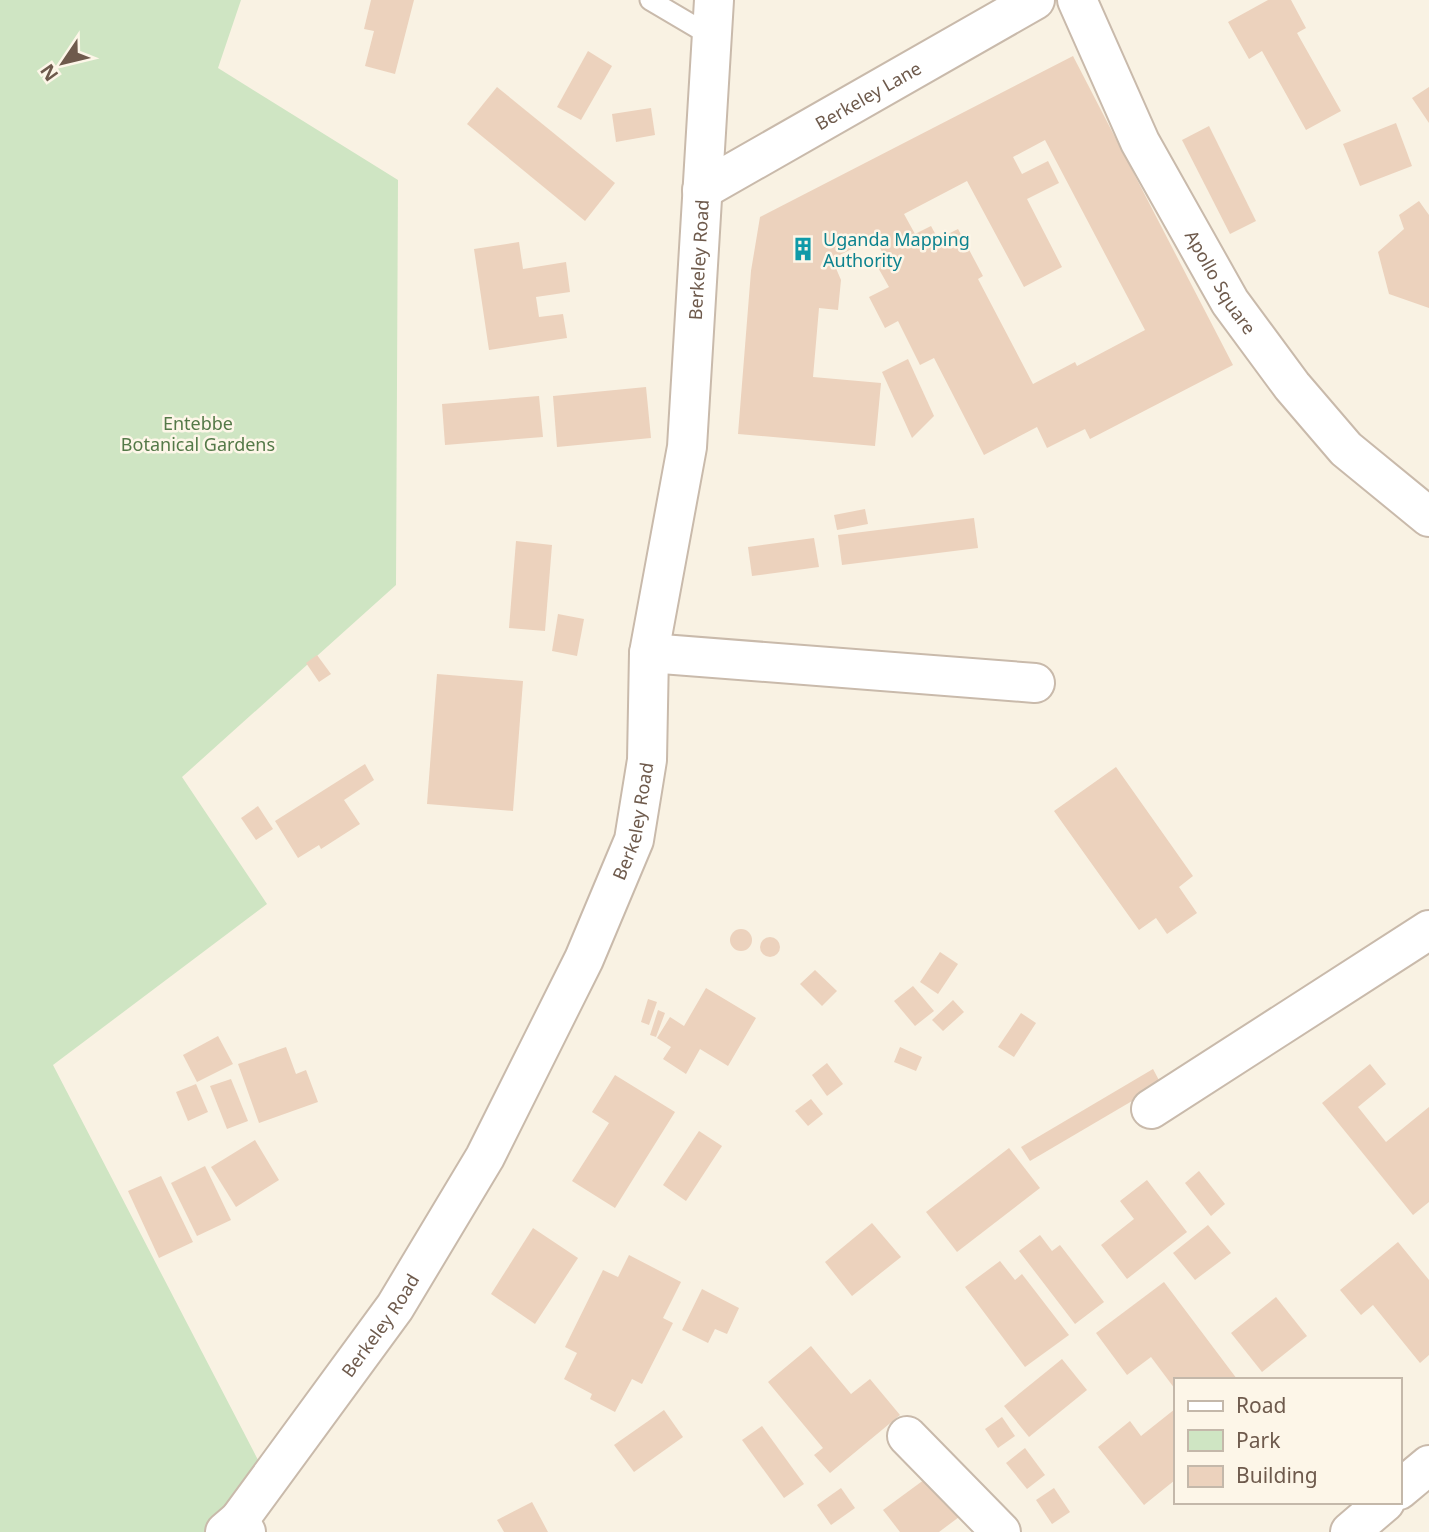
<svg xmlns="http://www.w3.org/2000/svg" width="1429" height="1532" font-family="'Noto Sans',sans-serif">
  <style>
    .green { fill: #cfe5c3 }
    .building { fill: #ecd2bd; fill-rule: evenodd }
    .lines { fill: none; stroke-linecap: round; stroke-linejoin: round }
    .service-casing { stroke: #c9baab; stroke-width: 23 }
    .minor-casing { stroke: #c9baab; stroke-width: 42 }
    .tertiary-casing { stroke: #c9baab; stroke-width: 42 }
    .service { stroke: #fff; stroke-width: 19 }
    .minor { stroke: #fff; stroke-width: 38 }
    .tertiary { stroke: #fff; stroke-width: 38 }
    .labels { text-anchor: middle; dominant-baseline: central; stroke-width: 5; stroke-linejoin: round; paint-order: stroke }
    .street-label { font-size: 18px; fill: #6e5a4c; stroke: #fdf6e8 }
    .culture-label { font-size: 18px; fill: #0d838f; stroke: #fdf6e8; text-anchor: start }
    .park-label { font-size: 18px; fill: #547948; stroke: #fdf6e8 }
  </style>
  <rect width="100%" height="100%" fill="#f9f2e3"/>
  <path class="green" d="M0,0H241L218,68L398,180L396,585L182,777L267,904L53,1065L271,1485L219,1532H0Z"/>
  <g class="building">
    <path d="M371,0H414L395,74L365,66L374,31L364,29Z"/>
    <path d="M1268,0H1291L1306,28L1297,33L1341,111L1306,130L1262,51L1249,59L1228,22Z"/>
    <path d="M588,51L612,66L581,120L557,107Z"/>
    <path d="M1073,56L1233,365L1090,439L1085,429L1047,448L1037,427L984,455L934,358L920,365L898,321L885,328L869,297L889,287L876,264L886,260L875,237L832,259L841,280L838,310L819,308L813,377L881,383L875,446L738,434L751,271L760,217ZM1045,140L1145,330L1077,366L1075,362L1033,384L978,279L983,276L958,229L938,239L931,226L915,234L904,214L967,181L1024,287L1062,267L1027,199L1059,183L1048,161L1022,174L1013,157Z"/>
    <path d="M497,87L615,183L585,221L467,124Z"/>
    <path d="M1429,87V123L1412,98Z"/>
    <path d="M651,108L655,135L616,142L612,114Z"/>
    <path d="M1396,123L1412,166L1360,186L1343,144Z"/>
    <path d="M1209,126L1256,221L1230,234L1182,140Z"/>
    <path d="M1419,201L1429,215V308L1389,294L1378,252L1404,229L1399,215Z"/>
    <path d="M519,242L523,269L566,262L570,292L536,297L539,317L563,314L567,338L489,350L474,249Z"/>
    <path d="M908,359L934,416L912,438L882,372Z"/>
    <path d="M646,387L651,438L557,447L553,396Z"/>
    <path d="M539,396L543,437L445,445L442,404Z"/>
    <path d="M865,509L868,524L837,530L834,515Z"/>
    <path d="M974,518L978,548L842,565L838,535Z"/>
    <path d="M814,538L819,567L752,576L748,547Z"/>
    <path d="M516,541L552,545L545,631L509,628Z"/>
    <path d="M558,614L584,619L577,656L552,651Z"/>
    <path d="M317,655L331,674L319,682L306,663Z"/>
    <path d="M437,674L523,681L513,811L427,804Z"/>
    <path d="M365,764L374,780L344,800L360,824L321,849L319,845L298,858L275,821Z"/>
    <path d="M1116,767L1193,876L1179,887L1197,913L1167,934L1156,918L1139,930L1054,811Z"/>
    <path d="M258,806L273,829L256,840L241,818Z"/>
    <circle cx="741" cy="940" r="11"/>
    <circle cx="770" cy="947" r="10"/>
    <path d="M940,952L958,964L938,994L920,982Z"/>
    <path d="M815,970L837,991L822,1006L800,984Z"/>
    <path d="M913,986L934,1011L915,1026L894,1001Z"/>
    <path d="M706,988L756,1018L728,1066L700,1049L686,1074L663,1059L671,1047L657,1038L670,1017L684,1026Z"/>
    <path d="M648,999L657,1002L649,1025L641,1022Z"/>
    <path d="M953,1000L964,1012L943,1031L932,1020Z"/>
    <path d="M658,1010L665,1013L656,1037L650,1035Z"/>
    <path d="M1021,1013L1036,1023L1014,1057L998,1047Z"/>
    <path d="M218,1036L233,1064L197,1082L183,1055Z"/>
    <path d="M286,1047L296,1074L306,1070L318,1102L259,1123L238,1064Z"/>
    <path d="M900,1047L922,1057L916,1071L894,1062Z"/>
    <path d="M827,1063L843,1084L827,1096L812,1075Z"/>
    <path d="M1370,1064L1386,1084L1358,1107L1386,1142L1429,1107V1202L1413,1215L1322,1103Z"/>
    <path d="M1153,1069L1161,1084L1030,1161L1021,1147Z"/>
    <path d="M615,1075L675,1112L615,1208L572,1181L609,1123L592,1112Z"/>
    <path d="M231,1079L248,1121L227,1129L210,1086Z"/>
    <path d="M196,1084L208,1112L188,1121L176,1092Z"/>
    <path d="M811,1099L823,1114L808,1126L795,1111Z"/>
    <path d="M699,1131L722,1146L686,1201L663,1185Z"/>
    <path d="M255,1140L279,1180L236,1207L211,1167Z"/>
    <path d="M1009,1148L1040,1188L957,1252L926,1212Z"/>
    <path d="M205,1166L231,1220L197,1236L171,1183Z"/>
    <path d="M1199,1171L1225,1204L1211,1216L1185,1183Z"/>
    <path d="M161,1176L193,1242L159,1258L128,1191Z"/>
    <path d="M1147,1180L1187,1232L1127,1279L1101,1245L1134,1219L1120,1201Z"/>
    <path d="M872,1223L901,1257L852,1296L825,1262Z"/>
    <path d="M1208,1225L1231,1253L1195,1280L1173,1253Z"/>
    <path d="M533,1228L578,1258L535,1324L491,1294Z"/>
    <path d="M1040,1235L1052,1251L1060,1245L1104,1302L1075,1324L1019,1251Z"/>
    <path d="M1398,1242L1429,1280V1355L1420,1363L1373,1305L1361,1315L1340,1290Z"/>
    <path d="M629,1255L681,1282L663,1318L673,1323L642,1384L632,1379L615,1412L590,1399L592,1394L564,1379L577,1353L565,1347L603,1270L618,1277Z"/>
    <path d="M1000,1261L1015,1280L1022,1274L1069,1335L1025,1367L965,1287Z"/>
    <path d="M1164,1282L1237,1379L1235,1380H1175V1389L1151,1357L1127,1375L1096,1333Z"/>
    <path d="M702,1289L739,1308L727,1334L715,1329L708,1343L682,1330Z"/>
    <path d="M1276,1297L1307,1336L1262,1372L1231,1333Z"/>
    <path d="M811,1346L851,1394L870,1379L900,1415L830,1473L814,1455L823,1448L768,1382Z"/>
    <path d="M1062,1359L1087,1390L1029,1437L1004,1406Z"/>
    <path d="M1175,1409V1480L1144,1505L1098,1447L1130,1421L1141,1436Z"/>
    <path d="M664,1410L683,1437L634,1472L614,1445Z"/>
    <path d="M1002,1417L1015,1436L998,1448L985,1429Z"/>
    <path d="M762,1426L804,1484L784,1498L742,1440Z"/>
    <path d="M1025,1448L1045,1475L1027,1489L1006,1463Z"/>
    <path d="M936,1471L967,1511L939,1532H900L883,1510Z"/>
    <path d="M841,1488L855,1508L831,1525L817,1505Z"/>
    <path d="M1054,1488L1070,1512L1052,1524L1036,1500Z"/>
    <path d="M532,1502L548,1532H504L497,1520Z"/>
  </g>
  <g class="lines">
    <g class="service-casing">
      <path id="service" d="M650,0L711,36"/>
    </g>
    <g class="minor-casing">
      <g id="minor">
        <path id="s1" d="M1077,0L1140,142L1230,302L1292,386L1346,449L1429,517"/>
        <path id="s2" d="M702,190L1035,0"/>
        <path d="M649,653L1035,683"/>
        <path d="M1151,1109L1429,930"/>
        <path d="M907,1436L1001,1532"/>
        <path d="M1399,1490L1429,1465"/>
        <path id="s3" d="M225,1532L239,1520L395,1307L485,1157L584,959L634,840L647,760L649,653L687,447L714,0"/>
        <path d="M1350,1532L1385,1502"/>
      </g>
    </g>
    <g class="tertiary-casing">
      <path id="tertiary" d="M239,1520L246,1532"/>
    </g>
    <use href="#service" class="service"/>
    <use href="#minor" class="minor"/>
    <use href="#tertiary" class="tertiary"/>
  </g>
  <defs>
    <g id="building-bare" transform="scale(1.89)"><path d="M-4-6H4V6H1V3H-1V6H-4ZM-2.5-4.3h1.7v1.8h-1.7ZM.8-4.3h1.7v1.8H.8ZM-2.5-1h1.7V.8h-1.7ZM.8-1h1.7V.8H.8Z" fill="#0f9aa8" stroke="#fdf6e8" stroke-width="2.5" paint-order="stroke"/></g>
  </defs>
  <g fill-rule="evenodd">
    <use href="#building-bare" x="803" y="249"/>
  </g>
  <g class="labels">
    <g class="street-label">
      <text stroke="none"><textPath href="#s2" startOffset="191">Berkeley Lane</textPath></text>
      <text stroke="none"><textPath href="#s3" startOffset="1393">Berkeley Road</textPath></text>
      <text stroke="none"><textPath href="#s1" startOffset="317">Apollo Square</textPath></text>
      <text stroke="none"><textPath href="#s3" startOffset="826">Berkeley Road</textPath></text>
      <text stroke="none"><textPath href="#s3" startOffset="259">Berkeley Road</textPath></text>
    </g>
    <g class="culture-label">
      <text x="823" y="239">Uganda Mapping<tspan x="823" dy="21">Authority</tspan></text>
    </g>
    <g class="park-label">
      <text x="198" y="423">Entebbe<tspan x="198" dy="21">Botanical Gardens</tspan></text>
    </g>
  </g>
  <rect x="1174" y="1378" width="228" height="126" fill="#fdf6e8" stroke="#c4b8aa" stroke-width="2"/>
  <rect x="1188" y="1401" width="35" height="10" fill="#ffffff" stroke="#c4b8aa" stroke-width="2"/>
  <text x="1236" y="1413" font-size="21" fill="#6e5a4c">Road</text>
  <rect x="1188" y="1430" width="35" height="21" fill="#cfe5c3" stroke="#c4b8aa" stroke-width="2"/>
  <text x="1236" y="1448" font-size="21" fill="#6e5a4c">Park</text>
  <rect x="1188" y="1466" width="35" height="21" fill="#ecd2bd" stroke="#c4b8aa" stroke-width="2"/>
  <text x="1236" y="1483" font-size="21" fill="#6e5a4c">Building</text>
  <g transform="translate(63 63) rotate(235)" stroke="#fdf6e8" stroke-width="5" paint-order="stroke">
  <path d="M0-5L12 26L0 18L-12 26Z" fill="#6e5a4c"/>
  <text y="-10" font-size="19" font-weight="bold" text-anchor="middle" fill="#6e5a4c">N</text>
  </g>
</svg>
